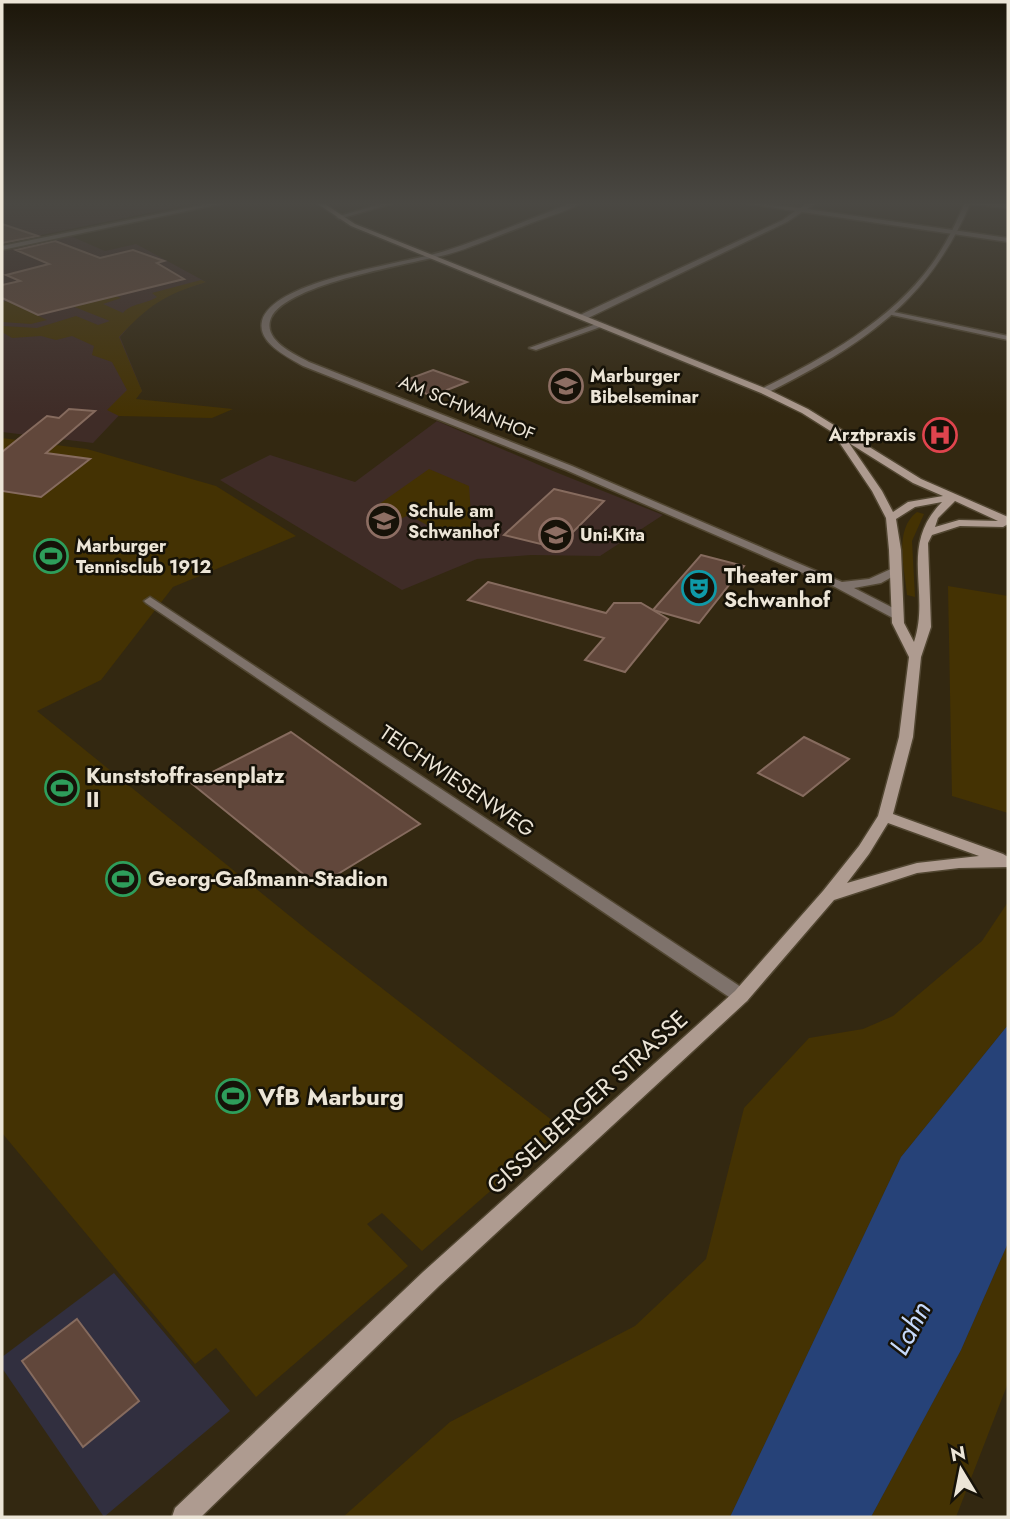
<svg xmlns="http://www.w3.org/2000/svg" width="1010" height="1519" font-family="Jost,sans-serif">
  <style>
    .industrial { fill: #312f3f }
    .education { fill: #3f2c27 }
    .green { fill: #443203 }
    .water { fill: #264278 }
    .building { fill: #61473b; stroke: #866b5e; stroke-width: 2 }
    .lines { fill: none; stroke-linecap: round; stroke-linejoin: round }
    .minor-casing { stroke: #514631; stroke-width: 3 }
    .tertiary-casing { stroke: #514631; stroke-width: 3 }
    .secondary-casing { stroke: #514631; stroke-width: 3 }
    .minor { fill: #7e726b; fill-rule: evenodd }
    .tertiary { fill: #7e726b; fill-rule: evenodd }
    .secondary { fill: #ae9b90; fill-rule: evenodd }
    .labels { text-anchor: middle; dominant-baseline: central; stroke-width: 5; stroke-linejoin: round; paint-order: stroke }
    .far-poi-label { font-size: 18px; font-weight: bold; fill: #ece5d7; stroke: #161208; text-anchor: start }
    .far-street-label { font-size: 18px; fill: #ece5d7; stroke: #161208 }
    .poi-label { font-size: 21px; font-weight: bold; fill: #ece5d7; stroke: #161208; text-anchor: start }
    .street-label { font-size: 21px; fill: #ece5d7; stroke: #161208 }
    .near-poi-label { font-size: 24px; font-weight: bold; fill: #ece5d7; stroke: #161208; text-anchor: start }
    .near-street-label { font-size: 24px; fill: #ece5d7; stroke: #161208 }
    .near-water-label { font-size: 28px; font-style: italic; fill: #c6d9fb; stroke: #161208 }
  </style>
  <rect width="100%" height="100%" fill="#332811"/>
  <path class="industrial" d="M114,1273L230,1411L104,1517L2,1368V1357Z"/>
  <g class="education">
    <path d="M2,202H172L183,206L2,243Z"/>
    <path d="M68,235L105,251L136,244L206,282L169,294L139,315L120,337L142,391L93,443L2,432V250Z"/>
    <path d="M437,421L553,471L663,515L600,556L531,555L477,559L402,590L220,480L270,455L355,482Z"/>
  </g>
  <g class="green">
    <path d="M201,280L206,282C164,295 149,305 119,337L142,391L136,399L233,409L212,418L119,416L107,410L127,390L112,362L92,355L94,346L72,336L56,340L41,336L12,338L2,332V326L37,328L76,316L98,325L110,321L72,306L114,295L121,298L103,304L123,313C131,303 147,304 157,297L152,293Z"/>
    <path d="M8,301L47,320L31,324L2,322V302Z"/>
    <path d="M2,438L87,449L216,486L296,536L173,587L101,680L37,711L312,934L562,1128L422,1251L382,1213L367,1224L408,1266L256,1397L216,1348L195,1364L2,1133Z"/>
    <path d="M429,469L469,486L472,529L436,530L409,515L398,520L375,507Z"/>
    <path d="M917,512L924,514L912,541L915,597L907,595C905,569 893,530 917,512Z"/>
    <path d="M948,586L1008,596V813L952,796Z"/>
    <path d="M1008,902V1025L901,1157L730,1517H343L450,1422L635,1326L706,1259L744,1108L809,1038L863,1029L893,1016L982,941Z"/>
    <path d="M1008,1243V1383L956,1517H871L961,1350Z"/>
  </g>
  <path class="water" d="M1008,1025V1243L961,1350L871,1517H730L901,1157Z"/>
  <g class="building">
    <path d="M2,224L38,236L2,243Z"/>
    <path d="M55,241L100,258L133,250L164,261L157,263L184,279L38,315L2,298V285L20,281L6,275L49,264L16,250Z"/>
    <path d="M433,370L467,382L432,396L398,383Z"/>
    <path d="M69,409L95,411L46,453L90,459L41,497L2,491V452L47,416L59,418Z"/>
    <path d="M554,489L604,501L557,548L504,535Z"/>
    <path d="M701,555L744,566L699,623L653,610Z"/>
    <path d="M488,582L606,613L614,603H641L668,619L625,672L585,660L604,638L468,600Z"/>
    <path d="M291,732L420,824L318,886L191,783Z"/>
    <path d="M804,737L849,759L803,796L758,773Z"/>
    <path d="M77,1319L139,1401L83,1447L22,1361Z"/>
  </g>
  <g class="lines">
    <g class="minor-casing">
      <g id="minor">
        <path d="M217,202H229L2,250V246Z"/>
        <path d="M388,202H398L339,219L336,217Z"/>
        <path d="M574,202H583C566,212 543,218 524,226C499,235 474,247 449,254C412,264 287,283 271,318C262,340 294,354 309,362L572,466L842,582L869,579L891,569H899V573L881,583L854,588L901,612L903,615L901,618H893L835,587L566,470L303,366C288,357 257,343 262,321C273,279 410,263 448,250C491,236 532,218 574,202Z"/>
        <path d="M739,202L800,208L810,202H817L807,209L1008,238V242L802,212L787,222L586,319H580V315L783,220L795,211Z"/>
        <path d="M969,202L1008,204V208L972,204Z"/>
        <path d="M889,311L1008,336V340L892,315L888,313Z"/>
        <path d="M599,323L606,325L536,350L529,348Z"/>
        <path d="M150,597L747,991L750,996L747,1001L741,1003L735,1001L146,603L144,601Z"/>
      </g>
    </g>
    <g class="tertiary-casing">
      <path id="tertiary" d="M965,202H971C928,303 862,345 767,393H761V389C824,358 890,322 932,264C946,244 956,224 965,202Z"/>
    </g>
    <g class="secondary-casing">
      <path id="secondary" d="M315,202H322L355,224L767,389L808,409L921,479L1008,517V524L1003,527L960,526L932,535L928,543L931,627L921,657L913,737L893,814L1003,854L1008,857V867L959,868L917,873L834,900L747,1001L439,1286L201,1517H172L175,1508L423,1272L735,991L823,891L859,846L878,816L899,737L909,657L892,623L889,550L886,518L872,491L837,439L840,437L802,413L761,393L351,226ZM849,443L913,483L943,496L908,502L893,512L882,491ZM955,501L998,521L959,520L935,527L938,518ZM942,502C898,546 931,591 914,642L904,623L901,550L896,519L915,507ZM888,823L979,856L917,863L847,883L869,854Z"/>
    </g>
    <use href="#minor" class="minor"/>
    <use href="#tertiary" class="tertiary"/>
    <use href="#secondary" class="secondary"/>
  </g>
  <linearGradient id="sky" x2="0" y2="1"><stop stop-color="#1c1609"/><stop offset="0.49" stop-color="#4a4843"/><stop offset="1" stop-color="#4a4843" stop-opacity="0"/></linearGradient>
  <rect width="1010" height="415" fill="url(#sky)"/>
  <defs>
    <g id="school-ring" transform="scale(1.75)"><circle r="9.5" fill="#161208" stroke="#8d6e63" stroke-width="1.5"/><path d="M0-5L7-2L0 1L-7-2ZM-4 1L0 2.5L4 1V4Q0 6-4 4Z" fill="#8d6e63"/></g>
    <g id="hospital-ring" transform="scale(1.75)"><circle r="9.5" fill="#161208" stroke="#e0444e" stroke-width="1.5"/><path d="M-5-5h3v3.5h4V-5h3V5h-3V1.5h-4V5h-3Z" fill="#e0444e"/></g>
    <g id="stadium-ring" transform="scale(1.75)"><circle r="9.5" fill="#161208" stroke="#2e9e5b" stroke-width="1.5"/><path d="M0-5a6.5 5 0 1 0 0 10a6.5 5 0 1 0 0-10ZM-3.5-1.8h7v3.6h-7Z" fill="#2e9e5b"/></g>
    <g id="theatre-ring" transform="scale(1.75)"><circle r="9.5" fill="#161208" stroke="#0f9aa8" stroke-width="1.5"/><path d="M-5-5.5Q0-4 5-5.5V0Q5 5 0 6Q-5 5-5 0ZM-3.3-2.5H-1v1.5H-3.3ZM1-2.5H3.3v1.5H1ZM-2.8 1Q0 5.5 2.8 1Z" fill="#0f9aa8"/></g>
  </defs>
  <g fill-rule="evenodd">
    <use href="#school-ring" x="566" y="386"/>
    <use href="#hospital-ring" x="940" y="435"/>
    <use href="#school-ring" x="384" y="521"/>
    <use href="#school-ring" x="556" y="535"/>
    <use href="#stadium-ring" x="51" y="556"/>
    <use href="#theatre-ring" x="699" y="588"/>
    <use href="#stadium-ring" x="62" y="788"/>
    <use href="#stadium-ring" x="123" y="879"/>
    <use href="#stadium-ring" x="233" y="1096"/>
  </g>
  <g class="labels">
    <g class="far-poi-label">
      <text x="590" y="376">Marburger<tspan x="590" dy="21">Bibelseminar</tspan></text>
      <text x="916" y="435" text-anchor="end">Arztpraxis</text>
      <text x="408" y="511">Schule am<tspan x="408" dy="21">Schwanhof</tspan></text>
      <text x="580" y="535">Uni-Kita</text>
      <text x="76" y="546">Marburger<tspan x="76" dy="21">Tennisclub 1912</tspan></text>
    </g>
    <g class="far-street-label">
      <text transform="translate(467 408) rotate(22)">AM SCHWANHOF</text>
    </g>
    <g class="poi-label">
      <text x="724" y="576">Theater am<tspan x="724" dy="24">Schwanhof</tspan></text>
      <text x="86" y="776">Kunststoffrasenplatz<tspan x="86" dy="24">II</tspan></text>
      <text x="148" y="879">Georg-Gaßmann-Stadion</text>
    </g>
    <g class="street-label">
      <text transform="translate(457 781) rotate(34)">TEICHWIESENWEG</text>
    </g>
    <g class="near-poi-label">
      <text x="258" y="1096">VfB Marburg</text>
    </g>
    <g class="near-street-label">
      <text transform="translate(587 1102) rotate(-42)">GISSELBERGER STRASSE</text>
    </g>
    <g class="near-water-label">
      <text transform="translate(910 1328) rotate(-62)">Lahn</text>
    </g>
  </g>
  <rect width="1010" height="1519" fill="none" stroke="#ece5d7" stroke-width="7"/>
  <g transform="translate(961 1470) rotate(350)" stroke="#161208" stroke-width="5" paint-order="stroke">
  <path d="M0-5L12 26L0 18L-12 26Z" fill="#ece5d7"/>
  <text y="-10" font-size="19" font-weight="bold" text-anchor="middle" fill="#ece5d7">N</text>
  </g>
</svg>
